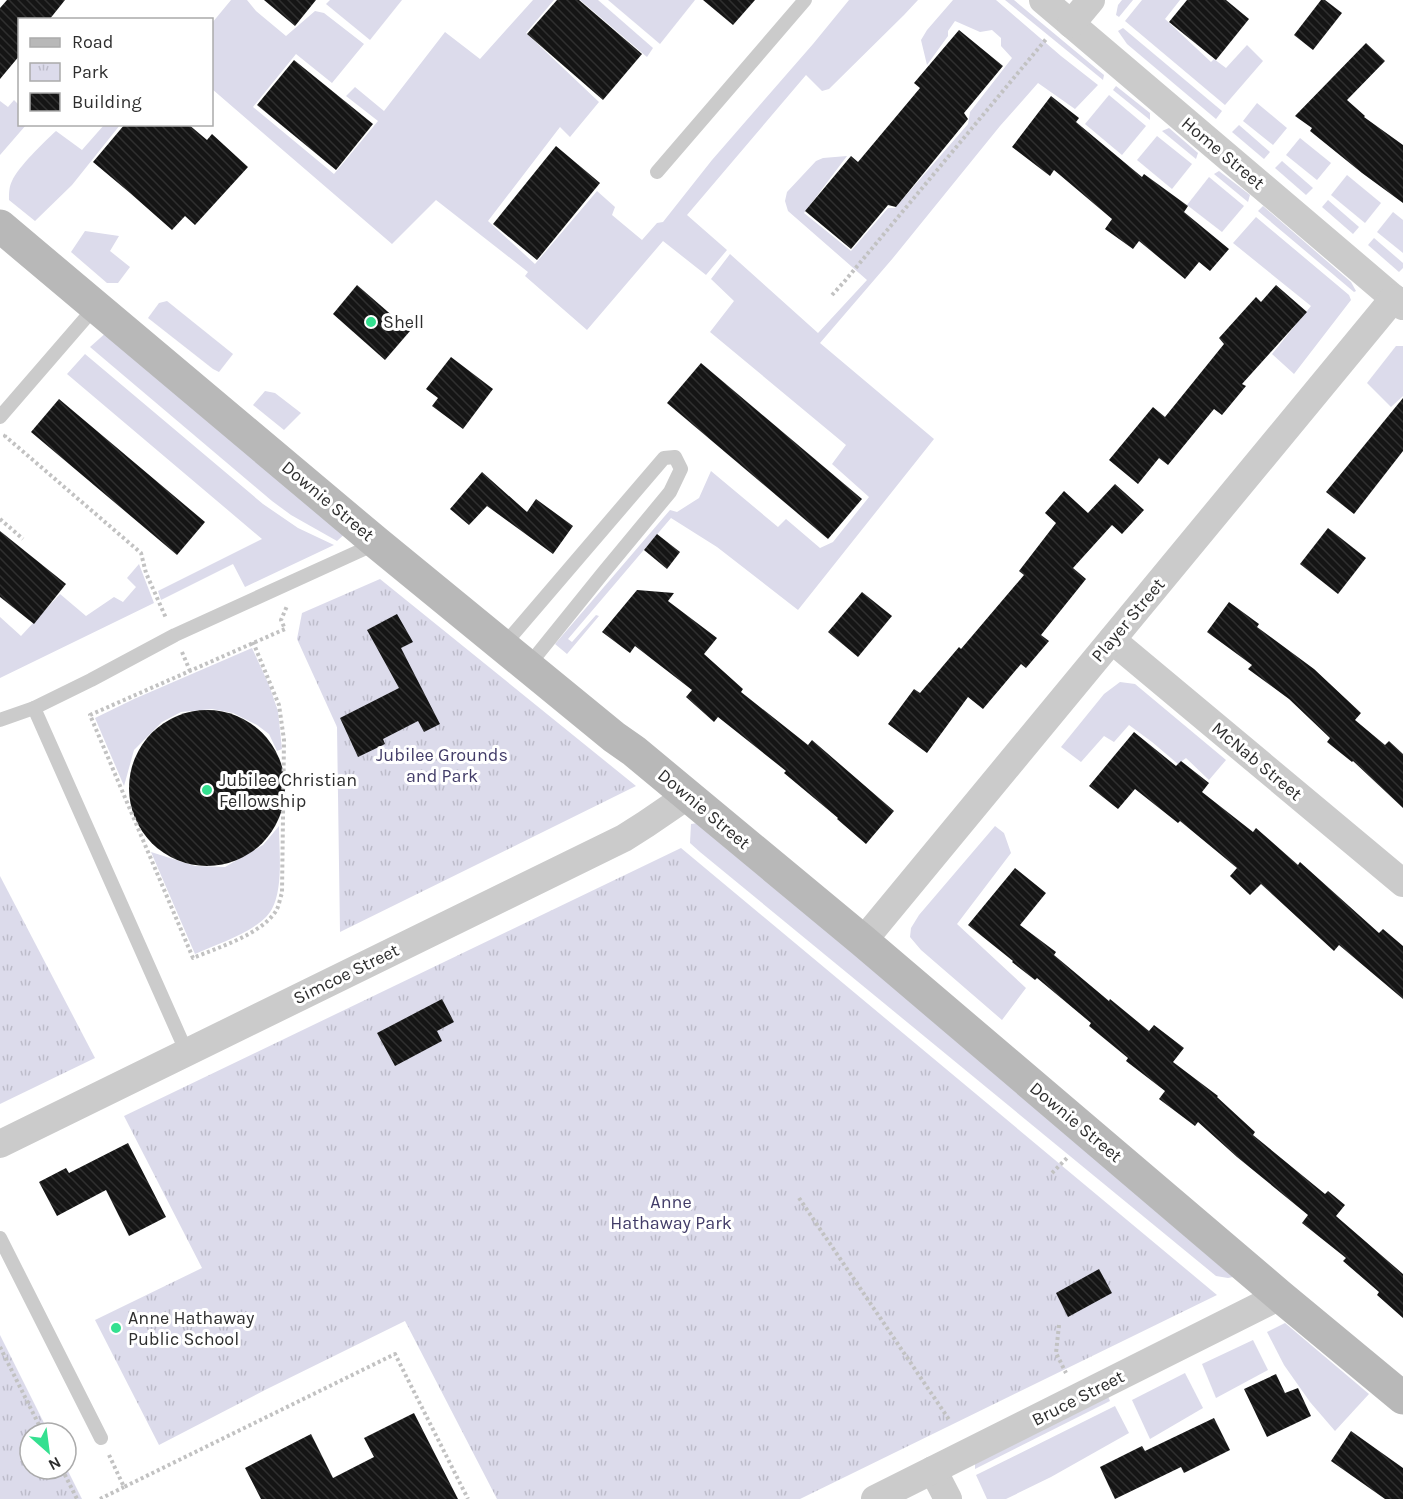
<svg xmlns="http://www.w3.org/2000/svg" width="1403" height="1499" font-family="Karla,sans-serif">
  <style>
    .grass { fill: #dcdbeb }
    .park { fill: url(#park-tufts) }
    .building { fill: url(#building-back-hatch) }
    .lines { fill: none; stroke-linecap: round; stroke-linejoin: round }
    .path { stroke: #c2c2c2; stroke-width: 4; stroke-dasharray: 3 3; stroke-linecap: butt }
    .lane { stroke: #cbcbcb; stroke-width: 14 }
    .street { stroke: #cbcbcb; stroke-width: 28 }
    .secondary { stroke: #b8b8b8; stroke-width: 33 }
    .poi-dot { fill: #34e090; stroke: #fff; stroke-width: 2 }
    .labels { text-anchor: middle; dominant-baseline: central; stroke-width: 6; stroke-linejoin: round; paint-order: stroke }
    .street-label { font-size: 18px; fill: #2e2e2e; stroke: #fff }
    .poi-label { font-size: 18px; fill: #2e2e2e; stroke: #fff; text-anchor: start }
    .park-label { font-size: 18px; fill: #423c68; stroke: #fff }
  </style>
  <defs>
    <pattern id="park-tufts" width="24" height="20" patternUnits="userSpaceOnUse" patternTransform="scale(1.5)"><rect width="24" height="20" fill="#dcdbeb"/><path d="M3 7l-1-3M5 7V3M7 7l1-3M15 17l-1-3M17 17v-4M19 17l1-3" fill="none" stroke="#bdbcca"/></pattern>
    <pattern id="building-back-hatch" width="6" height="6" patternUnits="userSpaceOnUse" patternTransform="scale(1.5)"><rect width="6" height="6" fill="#151515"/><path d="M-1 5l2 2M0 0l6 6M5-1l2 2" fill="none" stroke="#2f2f2f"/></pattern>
  </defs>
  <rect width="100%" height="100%" fill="#fff"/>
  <g class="grass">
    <path d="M231,0H247L256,11L286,36L315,11L324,13L364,44L332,83L296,54L253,107L334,174L378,121L346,96L355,87L384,111L445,32L480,59L533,0H554L526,33L599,102L570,137L560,127L488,221L535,264L597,191L615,207L612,215L642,240L657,223L663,222L712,160L813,44L849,0H918L904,15L829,89L822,91L806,75L687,215L727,250L706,275L663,241L587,330L525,276L528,272L436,200L392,244L212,89V23Z"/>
    <path d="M330,0H402L370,40L326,4Z"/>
    <path d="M580,0H598L653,48L647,57Z"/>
    <path d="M608,0H695L660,44Z"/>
    <path d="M953,0H996L1061,56L1098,85L1075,109L1038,83L1000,126L893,258L820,343L934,439L798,610L717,547L671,518L568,639L572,642L596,615L599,616L567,654L555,644L670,510L677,512L699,498L711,471L778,527L786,519L820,548L833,542L869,497L832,464L846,445L710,332L734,301L711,279L730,254L818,333L867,280L788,211L785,201L787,192L816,161L823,158L847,156L804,213L851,251L888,208H895L968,124L970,112L1012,58L1001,46V38L992,30L980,32L955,21L948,31V36L927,65L921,40L927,30Z"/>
    <path d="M1005,0H1014L1104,75L1103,80Z"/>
    <path d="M1122,0H1133L1119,17L1116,15L1118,5Z"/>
    <path d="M1142,0H1180L1165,19L1211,62L1214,59L1226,68L1247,45L1263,61L1225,105L1125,21Z"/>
    <path d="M1123,28L1222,111L1216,119L1127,44L1118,31Z"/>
    <path d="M1116,86L1150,113V120L1113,90Z"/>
    <path d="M1109,95L1146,126L1122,155L1085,124Z"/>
    <path d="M14,100L19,105L20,124L26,125L0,155V101L8,107Z"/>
    <path d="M1257,103L1287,128L1273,145L1243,121Z"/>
    <path d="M104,125H120L72,185L35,221L9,200C9,193 9,187 12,181C19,166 43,143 56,131L82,150Z"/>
    <path d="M1239,125L1270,152L1264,159L1232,132Z"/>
    <path d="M1169,128L1198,153L1196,159L1162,131Z"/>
    <path d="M1157,136L1192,164L1172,189L1137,160Z"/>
    <path d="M1300,138L1331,163L1317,180L1286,155Z"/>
    <path d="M1282,161L1313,188L1306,195L1275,168Z"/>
    <path d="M1219,171L1250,195L1248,202L1214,174Z"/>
    <path d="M1347,175L1381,203L1365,223L1331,195Z"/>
    <path d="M1209,177L1244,206L1222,232L1187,205Z"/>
    <path d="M1328,200L1359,227L1353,234L1322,207Z"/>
    <path d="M1263,206L1351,282L1356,291L1354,292L1258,211Z"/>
    <path d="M1393,212L1403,220V253L1377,232Z"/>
    <path d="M1256,217L1349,295L1351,300L1294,374L1272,354L1311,306L1233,243Z"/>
    <path d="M85,231L119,236L110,251L130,267L118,283H107L71,252Z"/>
    <path d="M1374,238L1403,263V268L1399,272L1368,245Z"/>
    <path d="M167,301L233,354L219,372L213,369L148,318L159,303Z"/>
    <path d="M108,331L348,531L337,541L291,515L272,501L90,347Z"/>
    <path d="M1396,346H1403V396L1391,407L1367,383Z"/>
    <path d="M85,354L263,504L298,528L334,545L245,587L233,564L161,600L158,591L262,539L67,374Z"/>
    <path d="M265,391L275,393L301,413L284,430L253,405Z"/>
    <path d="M139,564L154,603L0,678V617L21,636L60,594L86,616L114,597L123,602L136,587L127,578Z"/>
    <path d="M252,648L269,685L278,711L282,749L277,751L269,734L257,725L233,713L212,709L181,712L162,722L134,750L124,786L95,718L134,699Z"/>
    <path d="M1120,682L1135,684L1226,760L1209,780L1186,758L1178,764L1152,742L1129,725L1114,742L1104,736L1081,762L1061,747L1104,694Z"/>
    <path d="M698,823L707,828L1233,1277L1228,1278L1216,1276L700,852L690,843L691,824Z"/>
    <path d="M279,826C279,851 285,899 266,917C249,934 217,944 195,954L151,852L195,866L225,867L263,845Z"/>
    <path d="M995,826L1004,833L1011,853L957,924L1026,988L1002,1020L921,950L910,937L911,928L919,915Z"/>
    <path d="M1285,1323L1369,1394L1335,1431L1310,1402L1284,1365L1267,1332Z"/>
    <path d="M1253,1340L1268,1370L1216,1398L1202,1364Z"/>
    <path d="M1185,1373L1203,1408L1150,1439L1132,1400Z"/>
    <path d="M1106,1392L1110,1401L975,1469V1463Z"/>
    <path d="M1115,1406L1129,1433L1051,1477L1006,1499H987L976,1475Z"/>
  </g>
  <g class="park">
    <path d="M380,579L636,786L340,932L337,727L297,639L302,613Z"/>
    <path d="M681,848L1217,1295L800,1499H497L405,1321L265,1390L159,1445L95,1320L202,1268L124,1116Z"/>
    <path d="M0,876L95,1058L0,1104Z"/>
    <path d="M0,1335L49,1433H30V1469H66V1467L82,1499H0Z"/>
  </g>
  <g class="building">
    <path d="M7,0H65L49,20H20V55L0,79V8Z"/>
    <path d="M264,0H316L295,26Z"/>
    <path d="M557,0H579L642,54L603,100L527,34Z"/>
    <path d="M703,0H755L733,25Z"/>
    <path d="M1187,0H1226L1249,19L1216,60L1169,22Z"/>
    <path d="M1321,0H1325L1342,13L1313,50L1294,35Z"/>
    <path d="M959,30L1003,66L964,113L968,119L896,207L888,205L851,249L805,211L851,156L858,162L920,88L914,83Z"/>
    <path d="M1366,43L1385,61L1347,100L1365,116L1364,117L1403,145V203L1362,173L1310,131L1312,128L1295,116Z"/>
    <path d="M294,60L373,124L336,170L257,105Z"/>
    <path d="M1051,96L1079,118L1076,122L1142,177L1144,174L1188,206L1184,212L1229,249L1210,271L1199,262L1185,279L1139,241L1133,249L1105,229L1112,219L1054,170L1050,176L1012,147Z"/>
    <path d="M125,124H188L207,140L212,134L248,167L195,225L185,216L172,230L130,193L93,162Z"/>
    <path d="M556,146L600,183L537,260L493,224Z"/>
    <path d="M357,285L410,331L385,360L333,314Z"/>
    <path d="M1276,285L1307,312L1242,384L1246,386L1222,415L1214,409L1168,465L1159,458L1138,484L1109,460L1153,407L1165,417L1224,344L1219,338L1256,297L1261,302Z"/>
    <path d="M451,357L493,389L463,429L432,406L438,398L426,389Z"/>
    <path d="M701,363L862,499L828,539L667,403Z"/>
    <path d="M1403,398V451L1354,514L1326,492Z"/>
    <path d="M59,399L205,522L177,555L31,432Z"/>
    <path d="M482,472L527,512L536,499L573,526L553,554L487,506L469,525L450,509Z"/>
    <path d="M1115,484L1144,510L1122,534L1112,525L1073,568L1086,579L1041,635L1049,641L1026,668L1021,664L983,709L968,697L927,753L888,724L914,689L920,693L959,647L961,649L1024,575L1019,571L1056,523L1045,513L1064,491L1088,513Z"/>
    <path d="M1328,528L1366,558L1338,594L1300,564Z"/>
    <path d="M0,531L66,584L34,624L0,597Z"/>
    <path d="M657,534L680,552L667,569L644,550Z"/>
    <path d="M637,590L674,593L668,601L717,638L704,654L743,689L741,692L808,745L812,740L894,811L866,844L837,819L838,818L784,773L786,771L718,717L714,722L686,697L692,690L635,646L630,653L602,632Z"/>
    <path d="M862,592L892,616L858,657L828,632Z"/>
    <path d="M1229,602L1259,624L1257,627L1314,669L1361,713L1355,720L1385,745L1389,741L1403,754V808L1353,761L1352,762L1327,742L1330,738L1289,699L1248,669L1252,665L1207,632Z"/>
    <path d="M397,614L413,642L401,648L440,724L424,732L418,721L383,739L385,744L358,757L340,718L399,688L367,630Z"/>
    <circle cx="207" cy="788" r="78"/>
    <path d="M1134,732L1176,766L1181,761L1209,783L1202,792L1253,832L1256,828L1298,865L1300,862L1379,933L1383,929L1403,946V999L1339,945L1334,951L1261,884L1250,895L1230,876L1237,868L1180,821L1178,823L1135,789L1118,809L1089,786Z"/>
    <path d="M1015,868L1046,893L1020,925L1056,952L1054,955L1109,1001L1110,999L1149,1031L1154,1025L1184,1048L1173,1062L1218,1096L1217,1097L1255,1132L1253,1135L1325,1194L1328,1191L1345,1205L1336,1216L1403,1274V1318L1377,1295L1379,1292L1343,1261L1346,1258L1302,1223L1308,1215L1237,1157L1198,1122L1195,1126L1159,1099L1165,1091L1126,1061L1128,1058L1089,1026L1091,1023L1037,978L1035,980L1012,962L1013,961L968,925Z"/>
    <path d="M442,999L454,1022L437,1031L442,1041L395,1066L377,1033Z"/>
    <path d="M128,1143L166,1217L129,1236L106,1190L57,1216L39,1182L66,1168L69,1173Z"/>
    <path d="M1099,1269L1112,1293L1068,1317L1056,1293Z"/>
    <path d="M1276,1374L1285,1393L1298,1388L1311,1416L1267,1437L1244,1389Z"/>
    <path d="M414,1413L458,1499H261L245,1468L311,1434L333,1478L374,1457L364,1438Z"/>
    <path d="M1214,1418L1230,1450L1184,1473L1181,1467L1115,1499L1100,1467L1142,1446L1145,1451Z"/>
    <path d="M1351,1431L1403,1468V1499H1385L1331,1461Z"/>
  </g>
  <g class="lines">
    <g class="path">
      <path d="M832,295L844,282L1047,38"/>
      <path d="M6,435L5,436L141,553L146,573L166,618"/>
      <path d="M0,519L23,539"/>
      <path d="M253,642L279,705L284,740L282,893C280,898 279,906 276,911C260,935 219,947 193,958L90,715L285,629L281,620L287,606"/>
      <path d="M182,652L190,671"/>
      <path d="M1052,1173L1067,1158"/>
      <path d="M799,1198L950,1421"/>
      <path d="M1059,1325L1056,1353L1066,1373"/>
      <path d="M0,1347L43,1433"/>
      <path d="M109,1455L124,1487L395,1354L468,1499"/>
      <path d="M62,1469L77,1499"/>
      <path d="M100,1499L124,1487"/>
    </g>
    <g class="lane">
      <path d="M657,172L805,0"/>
      <path d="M0,417L96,306"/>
      <path d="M503,646L664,458L675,457L681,469L670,492L603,573L528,666"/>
      <path d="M0,720L34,708"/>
      <path d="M187,1053L34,708L91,680L175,635L375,544"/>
      <path d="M0,1238L101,1438"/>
    </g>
    <g class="street">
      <path d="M1043,0L1403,306"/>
      <path d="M1071,24L1091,0"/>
      <path d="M1112,640L1403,883"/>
      <path d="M863,941L1394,298"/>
      <path d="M0,1144L624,838L646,824L687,796"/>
      <path d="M933,1470L948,1499"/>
      <path d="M875,1499L1280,1296"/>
    </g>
    <path class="secondary" d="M0,226L377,543L614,737L634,751L863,941L1280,1296L1403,1398"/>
  </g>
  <g class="poi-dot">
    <circle cx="371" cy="322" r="6"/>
    <circle cx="207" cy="790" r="6"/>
    <circle cx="116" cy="1328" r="6"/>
  </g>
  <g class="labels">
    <g class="street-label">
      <text transform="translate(1223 153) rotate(40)">Home Street</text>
      <text transform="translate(328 501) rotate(40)">Downie Street</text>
      <text transform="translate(1128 620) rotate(-50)">Player Street</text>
      <text transform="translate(1257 761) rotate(40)">McNab Street</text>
      <text transform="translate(704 809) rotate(40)">Downie Street</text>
      <text transform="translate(346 974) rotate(-26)">Simcoe Street</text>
      <text transform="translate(1076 1122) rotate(40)">Downie Street</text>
      <text transform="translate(1078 1398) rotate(-27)">Bruce Street</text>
    </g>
    <g class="poi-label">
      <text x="383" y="322">Shell</text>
      <text x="219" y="780">Jubilee Christian<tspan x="219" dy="21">Fellowship</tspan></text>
      <text x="128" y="1318">Anne Hathaway<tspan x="128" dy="21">Public School</tspan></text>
    </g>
    <g class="park-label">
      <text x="442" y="755">Jubilee Grounds<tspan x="442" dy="21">and Park</tspan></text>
      <text x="671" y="1202">Anne<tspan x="671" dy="21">Hathaway Park</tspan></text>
    </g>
  </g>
  <rect x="18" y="18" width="195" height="108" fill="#ffffff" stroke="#ababab" stroke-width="1.5"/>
  <rect x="30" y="38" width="30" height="9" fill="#b8b8b8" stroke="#ababab" stroke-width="1.5"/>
  <text x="72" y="48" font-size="18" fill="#2e2e2e">Road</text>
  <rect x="30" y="63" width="30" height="18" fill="url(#park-tufts)" stroke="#ababab" stroke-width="1.5"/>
  <text x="72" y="78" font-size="18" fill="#2e2e2e">Park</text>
  <rect x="30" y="93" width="30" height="18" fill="url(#building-back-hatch)" stroke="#ababab" stroke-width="1.5"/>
  <text x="72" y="108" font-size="18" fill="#2e2e2e">Building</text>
  <g transform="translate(48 1451) rotate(152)"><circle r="28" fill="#ffffff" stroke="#ababab" stroke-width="1.5"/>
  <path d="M0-4.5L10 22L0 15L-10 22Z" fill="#34e090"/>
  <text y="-9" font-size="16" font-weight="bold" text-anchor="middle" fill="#2e2e2e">N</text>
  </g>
</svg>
